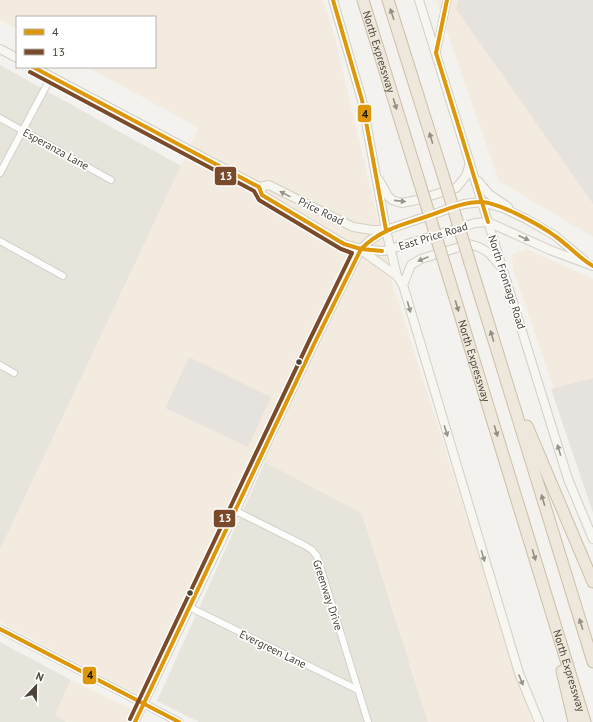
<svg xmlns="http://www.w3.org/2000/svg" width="593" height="722" font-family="'PT Sans',sans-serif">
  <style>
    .residential { fill: #e7e4dc }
    .commercial { fill: #f3ebdf }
    .parking { fill: #e6e3df }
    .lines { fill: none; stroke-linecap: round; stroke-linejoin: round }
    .minor-casing { stroke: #d2d0cb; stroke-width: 8 }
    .tertiary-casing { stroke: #d2d0cb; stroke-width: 9 }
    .secondary-casing { stroke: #d3cfc5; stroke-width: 10 }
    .motorway-casing { stroke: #ccbfa9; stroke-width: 13 }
    .minor { stroke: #fdfdfc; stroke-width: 6 }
    .tertiary { stroke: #fdfdfc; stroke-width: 7 }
    .secondary { stroke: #f7f6f1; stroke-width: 8 }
    .motorway { stroke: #ede8db; stroke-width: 11 }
    .motorway-bridge-casing { stroke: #ccbfa9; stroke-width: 13; stroke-linecap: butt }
    .motorway-bridge { stroke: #ede8db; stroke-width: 11 }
    .bus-1-casing { stroke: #fff; stroke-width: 7 }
    .bus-2-casing { stroke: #fff; stroke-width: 7 }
    .bus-1 { stroke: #dd9709; stroke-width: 4 }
    .bus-2 { stroke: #7a4b2a; stroke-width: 4 }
    .oneway { fill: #948e82 }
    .oneway2 { fill: #98948c }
    .bus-dot { fill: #4b4439; stroke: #fff; stroke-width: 1.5 }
    .labels { text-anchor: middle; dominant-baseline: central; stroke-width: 3.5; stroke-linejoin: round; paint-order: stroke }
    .street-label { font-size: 11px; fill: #4b4439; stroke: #fff }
    .line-badge { stroke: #fff; stroke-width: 1.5 }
    .badge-label { font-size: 11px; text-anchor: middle; font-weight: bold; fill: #fff }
    .pale-badge-label { font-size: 11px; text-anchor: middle; font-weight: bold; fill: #111 }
  </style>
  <rect width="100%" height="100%" fill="#f4f2ee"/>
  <g class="residential">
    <path d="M0,65L181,166L0,550Z"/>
    <path d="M265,462L362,513L428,722H199L157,701Z"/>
    <path d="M0,642L71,680L55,715L66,722H0Z"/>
  </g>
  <g class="commercial">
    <path d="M0,0H323L335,37L393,285L532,722H428L362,513L255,457L140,696L0,622V551L199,128L87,67H155V17H17V29L0,20Z"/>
    <path d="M436,0H593V237L499,181Z"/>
    <path d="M527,249L593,279V503L513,269L512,254Z"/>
    <path d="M71,680L135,711L129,722H66L55,715Z"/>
  </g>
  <g class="parking">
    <path d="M458,0H593V204L456,9Z"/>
    <path d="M189,357L271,397L248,447L165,408Z"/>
    <path d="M593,378V513L551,389Z"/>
  </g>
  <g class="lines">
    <g class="minor-casing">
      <g id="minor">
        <path d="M0,118L111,180"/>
        <path d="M0,173L51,77"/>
        <path d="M0,241L63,276"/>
        <path d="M0,365L14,373"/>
        <path d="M236,511L304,545L312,550L317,556L368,722"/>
        <path d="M189,607L358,690"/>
      </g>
    </g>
    <g class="tertiary-casing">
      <g id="tertiary">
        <path d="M436,53L447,0"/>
        <path d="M0,629L179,722"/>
        <path d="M135,722L236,511L255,469L315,342L361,249"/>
      </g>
    </g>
    <g class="secondary-casing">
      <g id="secondary">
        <path d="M333,0L362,100L386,230L397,276L403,285L519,673L539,722"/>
        <path d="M419,0L568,479L593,539"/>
        <path d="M0,49L17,58"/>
        <path d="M33,67L259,187L262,195L344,244L361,249L384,251L475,223L488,222L550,250L593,266"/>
        <path d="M379,180L388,196L392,200L402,203L417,200L456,188L466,176L470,163"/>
        <path d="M478,181L489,194L508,207"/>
        <path d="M259,187L269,185L353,227L372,230H386"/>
        <path d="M361,249L369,241L386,230L464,204L482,202L503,208L526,219L554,235L584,260"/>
        <path d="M361,250L397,276"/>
        <path d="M403,285L411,265L421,259L469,244L479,247L489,253L500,266"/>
      </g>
    </g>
    <g class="motorway-casing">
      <g id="motorway">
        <path id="s1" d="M363,0L419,181"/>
        <path d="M388,0L443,175"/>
        <path d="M470,263L593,662"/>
        <path id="s2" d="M446,269L585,722"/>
        <path d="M527,426L593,582"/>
        <path d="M562,671L574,722"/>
      </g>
    </g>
    <use href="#minor" class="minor"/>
    <use href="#tertiary" class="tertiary"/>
    <use href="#secondary" class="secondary"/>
    <use href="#motorway" class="motorway"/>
    <g class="motorway-bridge-casing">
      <g id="motorway-bridge">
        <path d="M443,175L470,263"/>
        <path d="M419,181L446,269"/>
      </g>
    </g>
    <use href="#motorway-bridge" class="motorway-bridge"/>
    <g class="bus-1-casing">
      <g id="bus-1">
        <path d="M333,0L362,100L386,230"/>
        <path d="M447,0L436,53L488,222"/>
        <path d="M33,67L259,187L262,195L344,244L361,249L382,251"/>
        <path d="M0,629L179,722"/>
        <path d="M135,722L315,342L361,249C380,230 401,225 425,217C443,211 462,202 481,202C498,202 540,225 555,236C568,245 579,258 593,266"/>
      </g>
    </g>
    <g class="bus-2-casing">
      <path id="bus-2" d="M30,72L254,191L259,200L341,249L352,253L310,339L130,719"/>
    </g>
    <use href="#bus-1" class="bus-1"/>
    <use href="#bus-2" class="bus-2"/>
  </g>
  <defs><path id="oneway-solid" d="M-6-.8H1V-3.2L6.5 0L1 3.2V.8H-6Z"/></defs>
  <g class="oneway">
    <use href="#oneway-solid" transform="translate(392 14) rotate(-109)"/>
    <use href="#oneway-solid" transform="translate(395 104) rotate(73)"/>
    <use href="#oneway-solid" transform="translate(431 138) rotate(-107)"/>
    <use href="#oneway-solid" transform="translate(457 306) rotate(73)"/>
    <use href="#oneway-solid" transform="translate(492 336) rotate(-107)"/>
    <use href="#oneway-solid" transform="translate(496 431) rotate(73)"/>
    <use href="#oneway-solid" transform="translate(543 500) rotate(-107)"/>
    <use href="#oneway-solid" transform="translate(534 555) rotate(73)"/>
    <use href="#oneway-solid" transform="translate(581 624) rotate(-107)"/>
  </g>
  <g class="oneway2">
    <use href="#oneway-solid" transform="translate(285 194) rotate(-153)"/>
    <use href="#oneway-solid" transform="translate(400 201) rotate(6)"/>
    <use href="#oneway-solid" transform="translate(524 238) rotate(24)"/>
    <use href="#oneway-solid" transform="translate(423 259) rotate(157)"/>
    <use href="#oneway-solid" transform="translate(409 307) rotate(74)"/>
    <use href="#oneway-solid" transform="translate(446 431) rotate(73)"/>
    <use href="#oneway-solid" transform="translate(559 450) rotate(-107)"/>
    <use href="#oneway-solid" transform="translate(483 556) rotate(73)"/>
    <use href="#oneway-solid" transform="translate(521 680) rotate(68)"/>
  </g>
  <g class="bus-dot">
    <circle cx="299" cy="362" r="3.5"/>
    <circle cx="190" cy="593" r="3.5"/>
  </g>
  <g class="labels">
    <g class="street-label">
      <text stroke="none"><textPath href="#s1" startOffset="54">North Expressway</textPath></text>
      <text transform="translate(56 149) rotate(29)">Esperanza Lane</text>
      <text transform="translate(321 211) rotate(26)">Price Road</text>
      <text transform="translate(433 236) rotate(-17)">East Price Road</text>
      <text transform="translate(507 282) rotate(72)">North Frontage Road</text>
      <text stroke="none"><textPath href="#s2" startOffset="96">North Expressway</textPath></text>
      <text transform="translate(328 595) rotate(72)">Greenway Drive</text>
      <text transform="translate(273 649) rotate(26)">Evergreen Lane</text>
      <text stroke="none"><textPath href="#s2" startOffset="420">North Expressway</textPath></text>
    </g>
  </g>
  <g class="line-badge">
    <rect x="357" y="104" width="15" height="19" rx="4" fill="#dd9709"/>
    <rect x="214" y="166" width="23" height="20" rx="4" fill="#7a4b2a"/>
    <rect x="213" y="509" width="23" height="19" rx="4" fill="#7a4b2a"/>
    <rect x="82" y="666" width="15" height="19" rx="4" fill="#dd9709"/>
  </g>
  <g class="badge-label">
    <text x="226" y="180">13</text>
    <text x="225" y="522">13</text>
  </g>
  <g class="pale-badge-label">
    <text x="365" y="118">4</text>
    <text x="90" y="679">4</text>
  </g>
  <rect x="16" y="16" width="140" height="52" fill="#ffffff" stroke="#b7b4b0"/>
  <rect x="24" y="29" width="20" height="6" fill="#dd9709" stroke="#b7b4b0"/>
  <text x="52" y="36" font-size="12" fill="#4b4439">4</text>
  <rect x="24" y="49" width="20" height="6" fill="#7a4b2a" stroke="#b7b4b0"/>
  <text x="52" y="56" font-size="12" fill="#4b4439">13</text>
  <g transform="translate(36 686) rotate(22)" stroke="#ffffff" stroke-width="3" paint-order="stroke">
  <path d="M0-3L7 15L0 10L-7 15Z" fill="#4b4439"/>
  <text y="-6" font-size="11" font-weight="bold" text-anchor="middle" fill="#4b4439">N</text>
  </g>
</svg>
